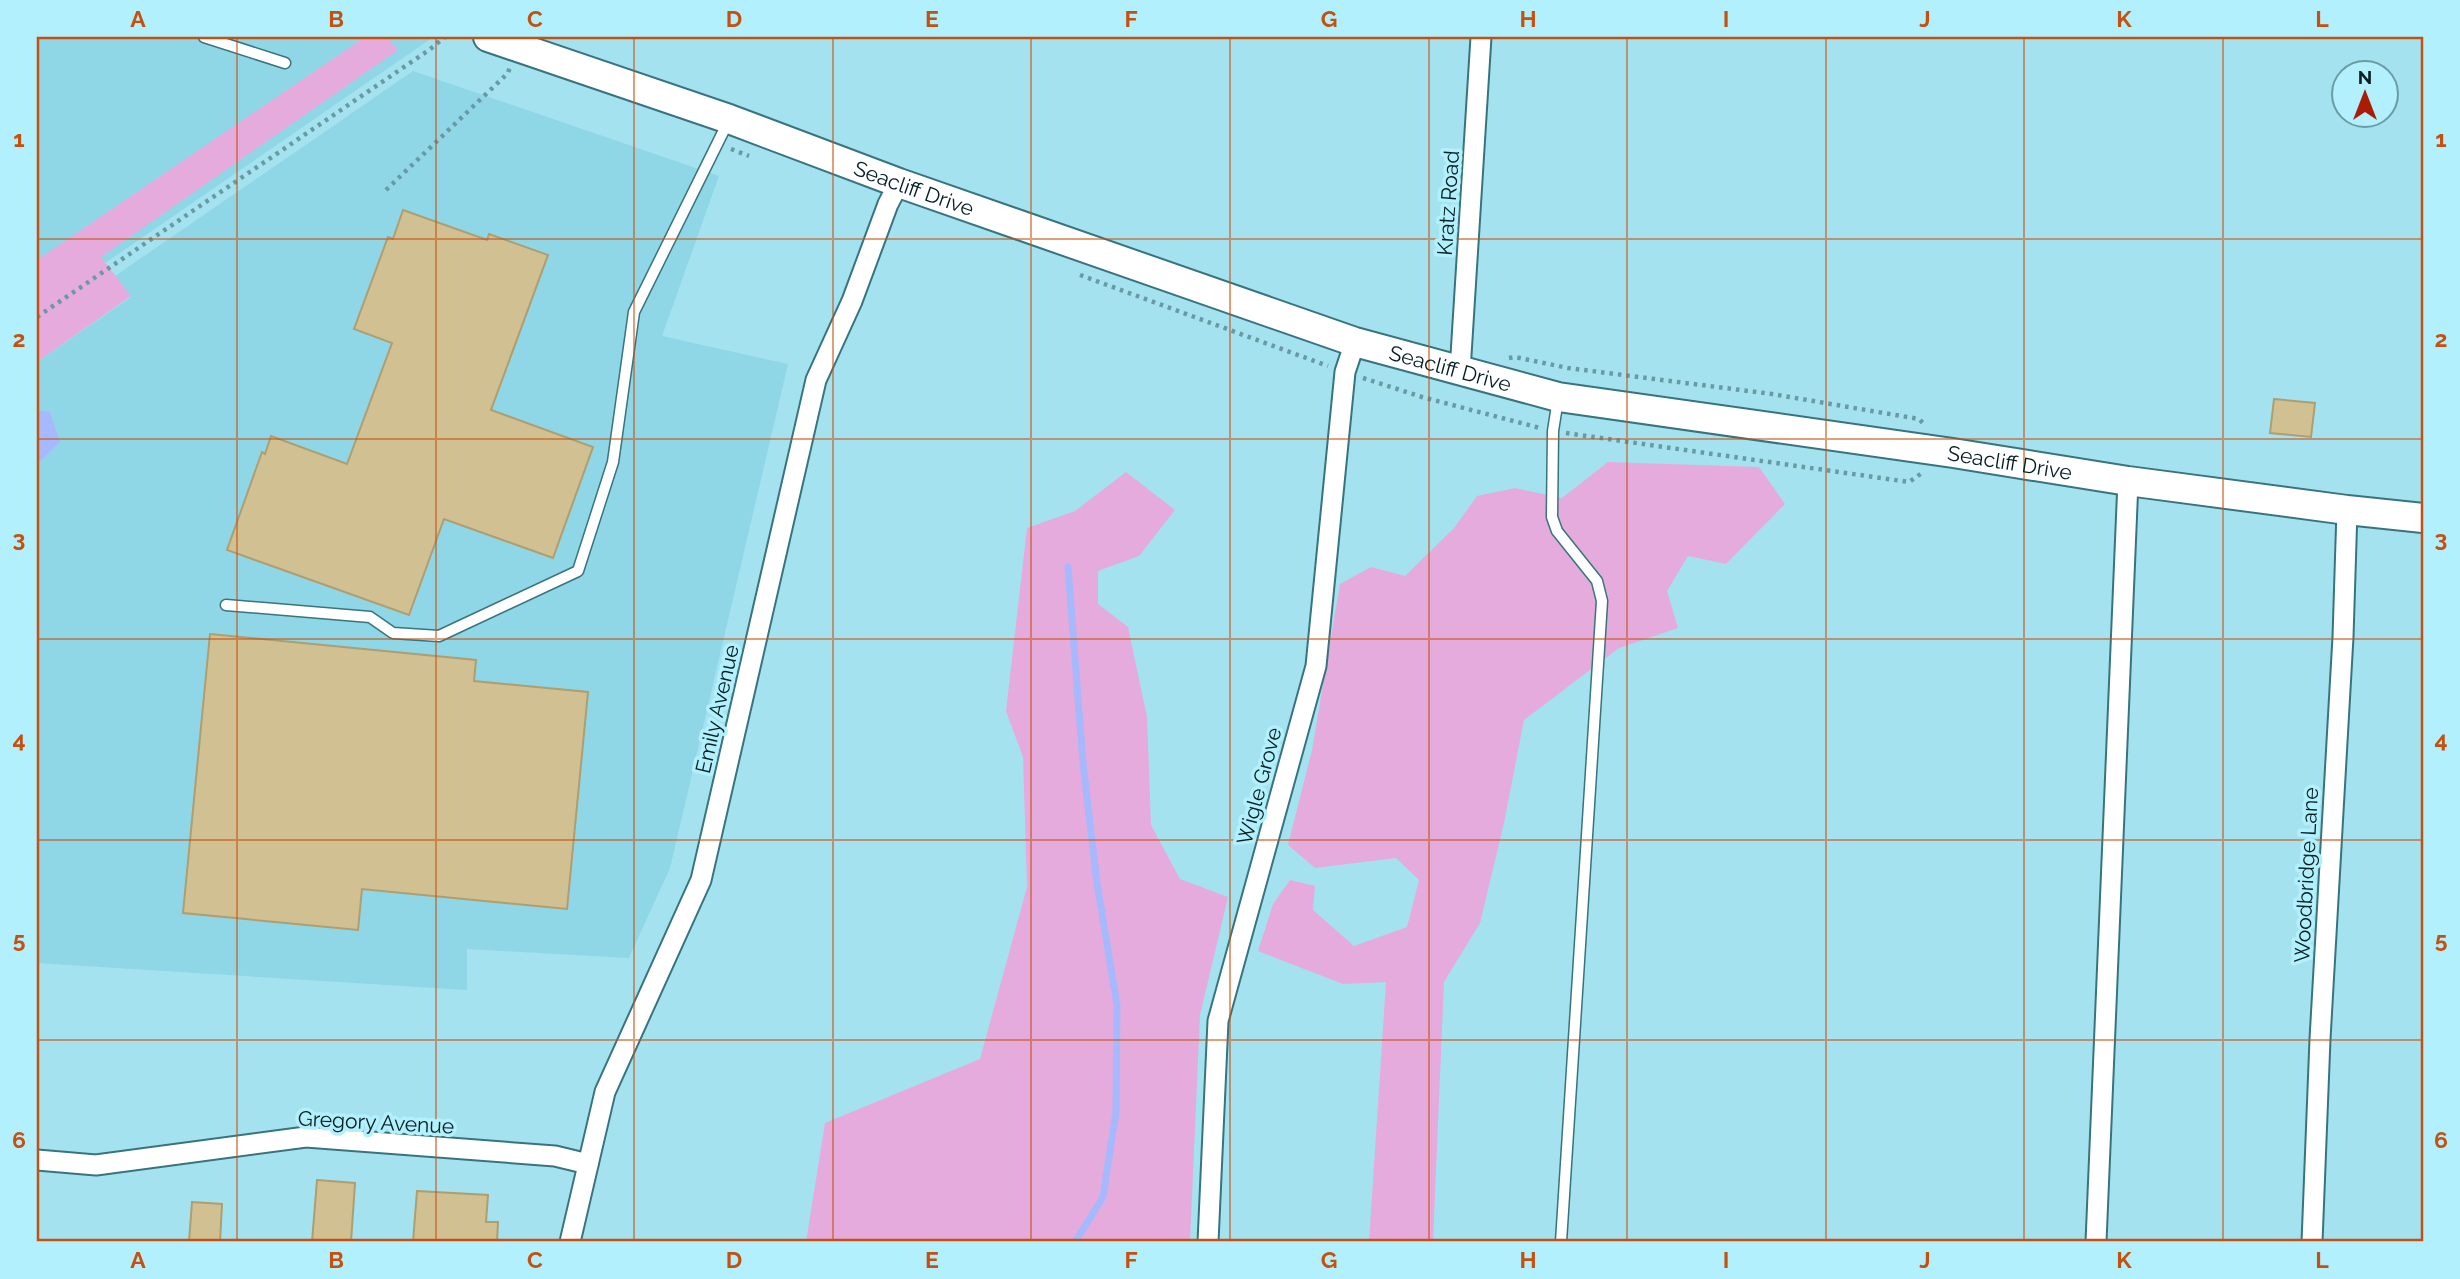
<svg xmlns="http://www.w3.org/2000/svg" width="2460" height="1279" font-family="Raleway,sans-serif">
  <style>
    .built { fill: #8fd7e6 }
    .green { fill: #e6abdd }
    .water { fill: #a6b9fc }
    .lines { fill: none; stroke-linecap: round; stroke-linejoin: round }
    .stream { stroke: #a6b9fc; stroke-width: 7 }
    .building { fill: #d1c192; stroke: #ae9e70; stroke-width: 2 }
    .lane-casing { stroke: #37747f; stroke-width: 13 }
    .street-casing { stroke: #37747f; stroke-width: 23 }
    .secondary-casing { stroke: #37747f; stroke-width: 32 }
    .path { stroke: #699aa4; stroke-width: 4.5; stroke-dasharray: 3.5 5; stroke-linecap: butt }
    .lane { stroke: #fff; stroke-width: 10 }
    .street { stroke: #fff; stroke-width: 19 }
    .secondary { stroke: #fff; stroke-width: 28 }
    .grid { fill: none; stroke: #c6500f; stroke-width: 2; stroke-opacity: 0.55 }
    .labels { text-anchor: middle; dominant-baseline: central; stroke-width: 7; stroke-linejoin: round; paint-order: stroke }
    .street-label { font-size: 21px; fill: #031d21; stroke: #b1f0fc }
    .neatline { fill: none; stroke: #c6500f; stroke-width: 2.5 }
    .grid-label { font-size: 23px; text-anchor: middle; font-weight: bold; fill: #c6500f }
  </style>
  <rect width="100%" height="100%" fill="#a4e2ef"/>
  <g class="built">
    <path d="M37,37H429L432,38L37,310Z"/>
    <path d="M413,71L719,176L662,336L788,364L670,868L629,958L467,949V990L37,963V362L131,297L115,276Z"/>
  </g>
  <g class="green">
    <path d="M365,37H386L398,50L101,257L131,296L37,362V260Z"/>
    <path d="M1608,462L1759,467L1785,504L1726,564L1688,556L1667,591L1678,628L1619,648L1524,720L1504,823L1480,923L1444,982L1433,1242H1369L1386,982L1343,984L1258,951L1273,904L1290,880L1315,886L1313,910L1354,946L1407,927L1419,880L1396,858L1315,868L1288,845L1312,750L1340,584L1371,567L1405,576L1454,528L1477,496L1515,488L1562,498Z"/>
    <path d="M1126,472L1175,510L1139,556L1098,571V604L1128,627L1147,717L1151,825L1180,879L1228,897L1200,1015L1190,1242H806L825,1123L980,1059L1027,887L1023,757L1006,711L1027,528L1075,511Z"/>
  </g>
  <path class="water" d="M37,410L50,412L60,442L37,464Z"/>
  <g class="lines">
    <path class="stream" d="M1068,567L1083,763L1097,883L1117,1005L1116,1112L1103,1197L1075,1242"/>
  </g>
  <g class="building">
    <path d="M403,210L487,240L489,234L548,255L491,410L593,447L553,558L444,519L409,615L227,550L262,452L265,454L271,436L347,464L392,343L354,329L388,237L393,239Z"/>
    <path d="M2274,399L2315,403L2311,437L2270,433Z"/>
    <path d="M210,634L476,660L474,681L588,692L567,909L362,889L358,930L183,913Z"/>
    <path d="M317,1180L355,1183L351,1242H312Z"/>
    <path d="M417,1191L488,1195L486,1222H498L497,1242H413Z"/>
    <path d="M192,1202L222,1204L220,1242H189Z"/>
  </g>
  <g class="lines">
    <g class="lane-casing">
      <g id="lane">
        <path d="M204,37L285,63"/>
        <path d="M1558,399L1553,431L1552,517L1557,531L1597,581L1602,601L1561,1242"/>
        <path d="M226,605L370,617L393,633L439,636L578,571L613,462L634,312L728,122"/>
      </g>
    </g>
    <g class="street-casing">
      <g id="street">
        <path d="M1460,371L1481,37"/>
        <path d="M37,1160L96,1165L306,1137L555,1156L588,1164"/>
        <path d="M570,1242L605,1092L701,880L816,380L852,301L888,204L899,183"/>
        <path d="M1208,1242L1218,1021L1316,666L1345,372L1355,342"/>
        <path d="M2096,1242L2128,481"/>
        <path d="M2312,1242L2320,1039L2343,637L2347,510"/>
      </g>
    </g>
    <g class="secondary-casing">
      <g id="secondary">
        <path id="s1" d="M488,37L729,119L899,183L1355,342L1558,397L1953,453L2128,481L2347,510L2423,518"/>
      </g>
    </g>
    <g class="path">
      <path d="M731,149L749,156"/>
      <path d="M386,190L508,73L510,67"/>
      <path d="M1080,275L1328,366"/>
      <path d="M37,317L429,50L445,37"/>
      <path d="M1509,358L1515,357L1568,368L1772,394L1919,419L1924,424"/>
      <path d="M1363,378L1422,397L1540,428"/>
      <path d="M1566,433L1909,482L1922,473"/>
    </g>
    <use href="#lane" class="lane"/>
    <use href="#street" class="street"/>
    <use href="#secondary" class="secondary"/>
  </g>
  <path class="grid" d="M237,37V1242M436,37V1242M634,37V1242M833,37V1242M1031,37V1242M1230,37V1242M1429,37V1242M1627,37V1242M1826,37V1242M2024,37V1242M2223,37V1242M37,239H2423M37,439H2423M37,639H2423M37,840H2423M37,1040H2423"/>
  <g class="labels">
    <g class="street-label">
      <text stroke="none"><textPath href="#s1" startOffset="452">Seacliff Drive</textPath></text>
      <text transform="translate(1448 203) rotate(-86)">Kratz Road</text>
      <text stroke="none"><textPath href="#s1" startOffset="1018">Seacliff Drive</textPath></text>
      <text stroke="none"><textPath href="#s1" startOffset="1586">Seacliff Drive</textPath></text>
      <text transform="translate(717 709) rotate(-77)">Emily Avenue</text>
      <text transform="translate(1259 786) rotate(-75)">Wigle Grove</text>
      <text transform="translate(2306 875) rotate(-87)">Woodbridge Lane</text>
      <text transform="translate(376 1122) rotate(3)">Gregory Avenue</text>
    </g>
  </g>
  <rect width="2460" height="1279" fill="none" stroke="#b1f0fc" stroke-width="77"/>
  <g transform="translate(2365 94)"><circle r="33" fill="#b1f0fc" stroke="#6b9ca4" stroke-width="2"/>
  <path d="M0-5L12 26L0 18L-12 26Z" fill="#ab1c04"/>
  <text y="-10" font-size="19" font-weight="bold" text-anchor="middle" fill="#031d21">N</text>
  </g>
  <rect x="38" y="38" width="2384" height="1202" class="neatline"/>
  <g class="grid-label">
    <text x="138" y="27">A</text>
    <text x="336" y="27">B</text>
    <text x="535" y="27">C</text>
    <text x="734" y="27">D</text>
    <text x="932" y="27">E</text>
    <text x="1131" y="27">F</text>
    <text x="1329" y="27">G</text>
    <text x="1528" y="27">H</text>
    <text x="1726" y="27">I</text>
    <text x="1925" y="27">J</text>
    <text x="2124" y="27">K</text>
    <text x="2322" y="27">L</text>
    <text x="19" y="147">1</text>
    <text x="2441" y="147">1</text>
    <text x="19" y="347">2</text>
    <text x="2441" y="347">2</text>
    <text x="19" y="547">3</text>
    <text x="2441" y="547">3</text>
    <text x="19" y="748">4</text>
    <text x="2441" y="748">4</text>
    <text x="19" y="948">5</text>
    <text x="2441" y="948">5</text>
    <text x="19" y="1148">6</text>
    <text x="2441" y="1148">6</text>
    <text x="138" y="1268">A</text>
    <text x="336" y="1268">B</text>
    <text x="535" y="1268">C</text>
    <text x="734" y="1268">D</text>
    <text x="932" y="1268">E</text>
    <text x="1131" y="1268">F</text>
    <text x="1329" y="1268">G</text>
    <text x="1528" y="1268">H</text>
    <text x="1726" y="1268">I</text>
    <text x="1925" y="1268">J</text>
    <text x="2124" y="1268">K</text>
    <text x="2322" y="1268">L</text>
  </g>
</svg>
